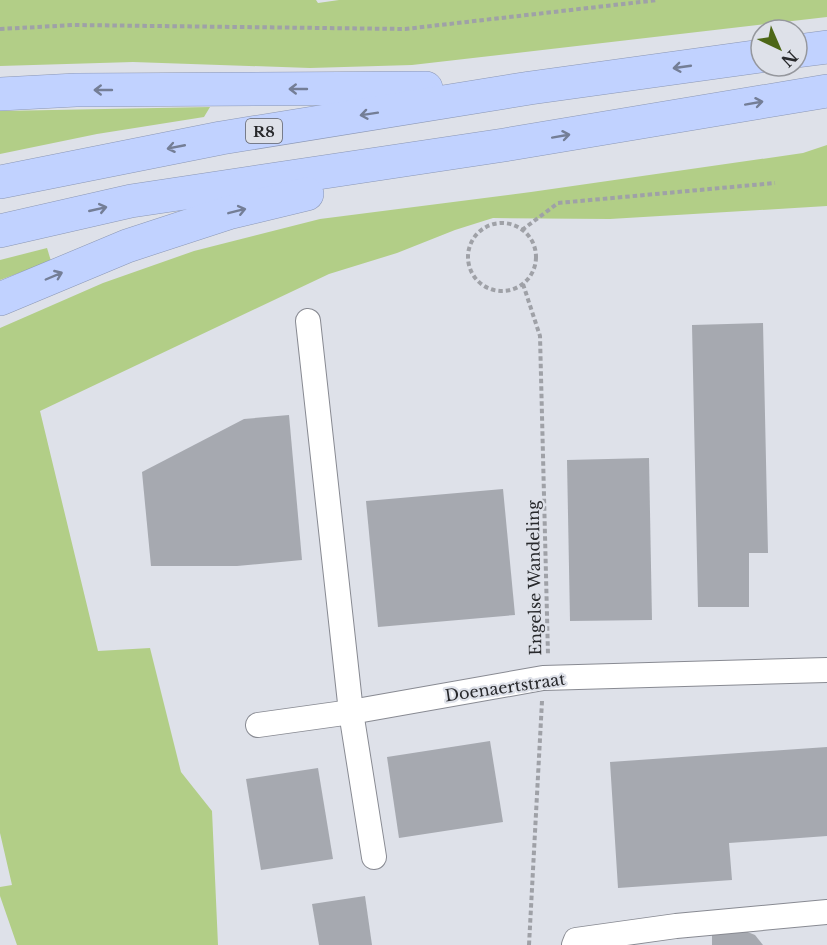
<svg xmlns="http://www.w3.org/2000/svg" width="827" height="945" font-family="'Libre Baskerville',serif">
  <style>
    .green { fill: #b2ce87 }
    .building { fill: #a6a9b0 }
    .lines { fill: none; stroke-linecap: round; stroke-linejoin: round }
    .minor-casing { stroke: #888a92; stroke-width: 26 }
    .highway-casing { stroke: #8b97b5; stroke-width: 34 }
    .path { stroke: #9fa1a7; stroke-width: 4; stroke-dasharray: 4.5 3; stroke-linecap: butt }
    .minor { stroke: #fff; stroke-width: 24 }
    .highway { stroke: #c1d2ff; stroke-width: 33 }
    .oneway { stroke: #747e96 }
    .labels { text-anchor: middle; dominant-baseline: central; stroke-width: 4.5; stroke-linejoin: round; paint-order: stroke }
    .shield { fill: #dee1e9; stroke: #5f6065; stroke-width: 1.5 }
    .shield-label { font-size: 15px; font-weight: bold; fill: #28292c }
    .street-label { font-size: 16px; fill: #28292c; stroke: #dee1e9 }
  </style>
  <rect width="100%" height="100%" fill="#dee1e9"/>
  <g class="green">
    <path d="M0,0H316L318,3L339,0H827V17L412,65L310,68L133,62L0,66Z"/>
    <path d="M210,107L204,117L97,134L0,154V111Z"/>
    <path d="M827,145V206L610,219L493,218L455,230L397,253L329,274L40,411L98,651L150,648L181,772L212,811L218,945H17L0,896V887L12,885L0,833V328L103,283L194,251L320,219L531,192L803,153Z"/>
    <path d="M47,248L51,261L0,280V260Z"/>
  </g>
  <g class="building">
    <path d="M763,323L768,553H749V607H698L692,325Z"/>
    <path d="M289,415L302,560L237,566H151L142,472L244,419Z"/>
    <path d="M649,458L652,620L570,621L567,460Z"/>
    <path d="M503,489L515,615L378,627L366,501Z"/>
    <path d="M490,741L503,822L399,838L387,757Z"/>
    <path d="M827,747V836L729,843L732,880L618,888L610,762Z"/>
    <path d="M318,768L333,859L261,870L246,779Z"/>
    <path d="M365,896L372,945H319L312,904Z"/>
    <path d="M745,931L755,935L763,945H712V933Z"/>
  </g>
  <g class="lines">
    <g class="minor-casing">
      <g id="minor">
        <path d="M308,321L351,712L374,857"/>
        <path d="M258,725L351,712L543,678L827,670"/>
        <path d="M574,945L576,940L676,926L827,912"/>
      </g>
    </g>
    <g class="highway-casing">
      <g id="highway">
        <path d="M797,51L827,47"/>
        <path d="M0,94L76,90L426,88"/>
        <path d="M0,182L221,138L530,88L761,56"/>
        <path d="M0,231L131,201L504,145L827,91"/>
        <path d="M0,299L127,246L228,213L307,194"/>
      </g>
    </g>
    <g class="path">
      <path d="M0,29L74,25L405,29L658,0"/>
      <circle cx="502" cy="257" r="34"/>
      <path d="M522,230L558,203L775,183"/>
      <path d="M523,284L540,336L548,655"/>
      <path d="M529,945L542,701"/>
    </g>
    <use href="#minor" class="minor"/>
    <use href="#highway" class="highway"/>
  </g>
  <defs><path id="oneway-shaft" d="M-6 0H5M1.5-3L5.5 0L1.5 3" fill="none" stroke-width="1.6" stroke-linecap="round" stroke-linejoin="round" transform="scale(1.5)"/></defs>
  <g class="oneway">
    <use href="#oneway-shaft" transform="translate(682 67) rotate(172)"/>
    <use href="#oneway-shaft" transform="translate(298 89) rotate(180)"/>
    <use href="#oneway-shaft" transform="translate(103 90) rotate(180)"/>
    <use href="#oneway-shaft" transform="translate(754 103) rotate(-10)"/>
    <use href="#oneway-shaft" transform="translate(369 114) rotate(171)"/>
    <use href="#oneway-shaft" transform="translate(561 136) rotate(-10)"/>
    <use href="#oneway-shaft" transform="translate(176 147) rotate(169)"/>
    <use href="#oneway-shaft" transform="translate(98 209) rotate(-13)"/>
    <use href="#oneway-shaft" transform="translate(237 211) rotate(-14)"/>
    <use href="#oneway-shaft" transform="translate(54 276) rotate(-23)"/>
  </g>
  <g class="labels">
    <rect class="shield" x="246" y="119" width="36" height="24" rx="4.5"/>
    <g class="shield-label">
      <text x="264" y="131">R8</text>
    </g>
    <g class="street-label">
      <text transform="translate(534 578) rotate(-91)">Engelse Wandeling</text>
      <text transform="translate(505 687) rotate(-8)">Doenaertstraat</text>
    </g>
  </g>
  <g transform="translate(779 48) rotate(136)"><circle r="28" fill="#dee1e9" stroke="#95979d" stroke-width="1.5"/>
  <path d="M0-4.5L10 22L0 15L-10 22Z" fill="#4d6717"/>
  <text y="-9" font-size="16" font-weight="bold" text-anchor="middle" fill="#28292c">N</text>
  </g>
</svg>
